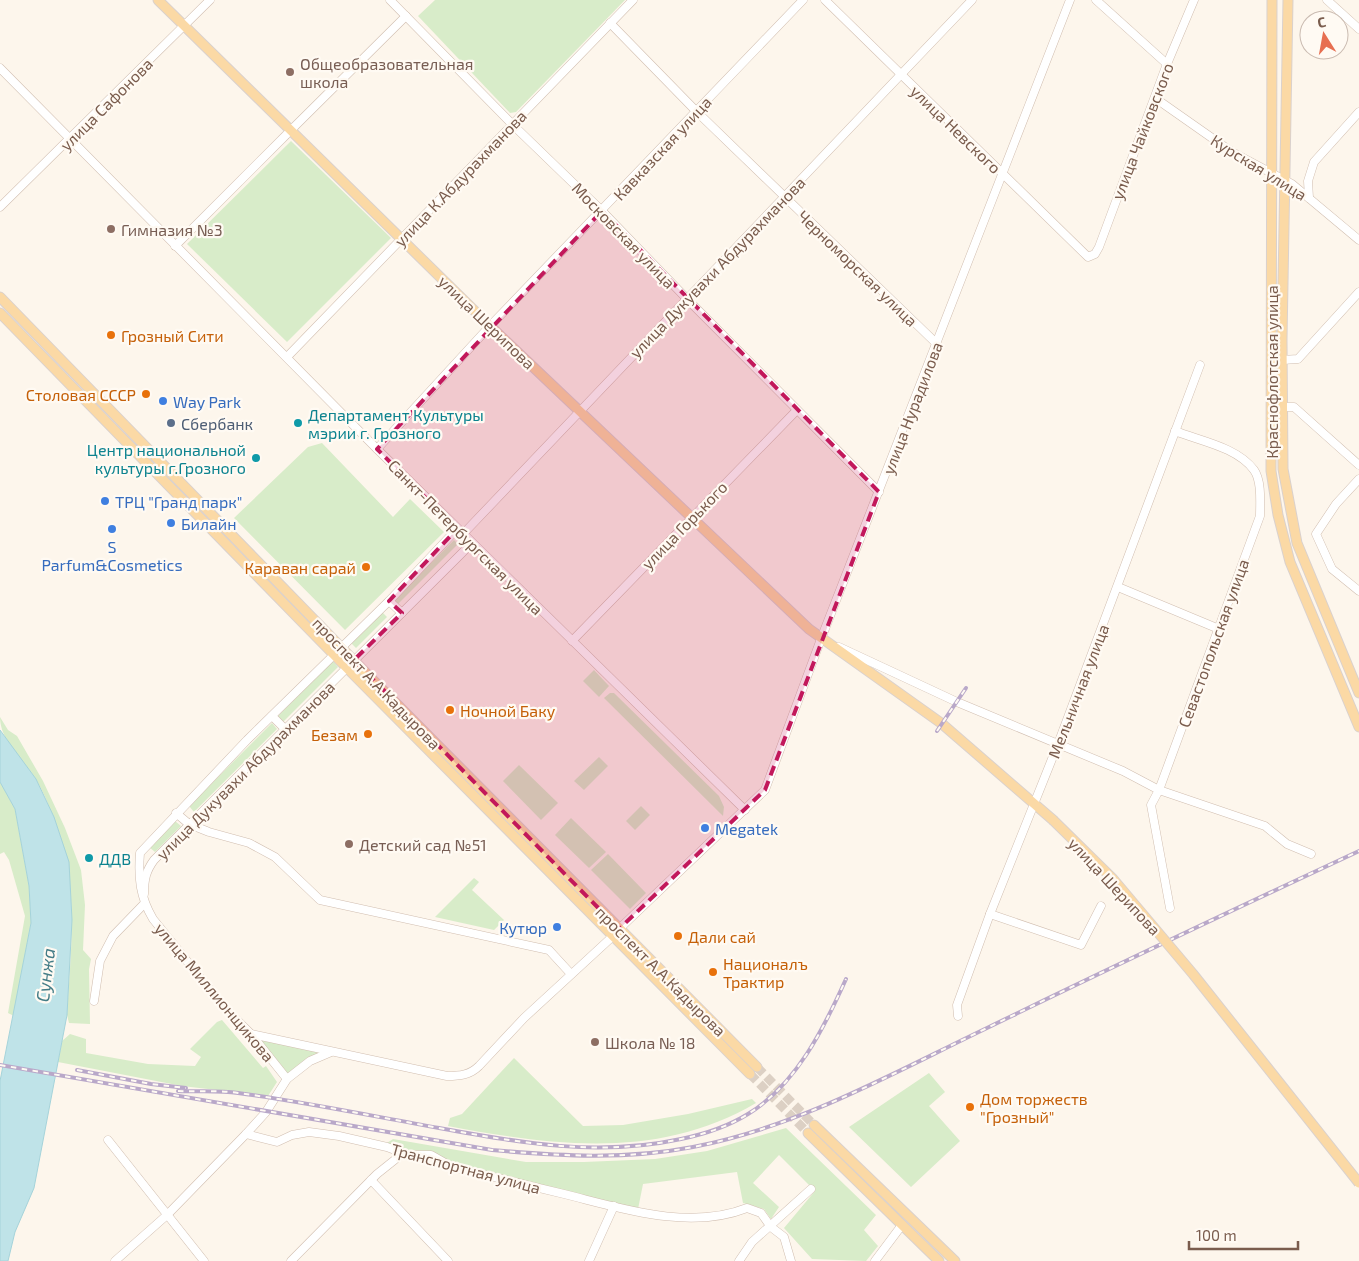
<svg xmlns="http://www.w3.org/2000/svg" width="1359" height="1261" font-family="'Exo 2',sans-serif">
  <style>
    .green { fill: #d8ecc9 }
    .water { fill: #bfe3e8; stroke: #a5d3da }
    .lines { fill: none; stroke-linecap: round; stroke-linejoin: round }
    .major-tunnel { stroke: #dcd0c4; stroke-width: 9; stroke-dasharray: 9 4.5; stroke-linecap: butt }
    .minor-casing { stroke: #d1beb0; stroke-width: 9 }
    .major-casing { stroke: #dad1cd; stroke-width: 11 }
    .minor { stroke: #fff; stroke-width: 8 }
    .major { stroke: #fbd9a5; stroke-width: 9 }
    .rail-casing { stroke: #b9a8c9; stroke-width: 4 }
    .rail { stroke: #fffaf3; stroke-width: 2; stroke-dasharray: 5.5; stroke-linecap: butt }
    .major-bridge-casing { stroke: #dad1cd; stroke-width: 11; stroke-linecap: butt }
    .major-bridge { stroke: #fbd9a5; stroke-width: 9 }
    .marked { fill: #c2185b; fill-opacity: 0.2; stroke: #c2185b; stroke-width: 4; stroke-dasharray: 10 6; stroke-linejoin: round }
    .education-dot { fill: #8d6e63; stroke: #fffaf3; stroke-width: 2 }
    .food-dot { fill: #e8710a; stroke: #fffaf3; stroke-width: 2 }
    .shop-dot { fill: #3f7fe0; stroke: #fffaf3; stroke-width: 2 }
    .service-dot { fill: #5c6f8a; stroke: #fffaf3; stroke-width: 2 }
    .culture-dot { fill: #0f9aa8; stroke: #fffaf3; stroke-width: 2 }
    .labels { text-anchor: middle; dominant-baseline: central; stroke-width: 4.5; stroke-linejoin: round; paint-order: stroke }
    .education-label { font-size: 16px; fill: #785e54; stroke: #fffaf3; text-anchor: start }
    .street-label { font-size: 16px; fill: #7a5c4d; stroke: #fffaf3 }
    .food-label { font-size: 16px; fill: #c56008; stroke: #fffaf3; text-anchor: start }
    .shop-label { font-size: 16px; fill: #366cbe; stroke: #fffaf3; text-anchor: start }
    .culture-label { font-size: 16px; fill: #0d838f; stroke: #fffaf3; text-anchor: start }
    .service-label { font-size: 16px; fill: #4e5e75; stroke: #fffaf3; text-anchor: start }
    .water-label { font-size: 18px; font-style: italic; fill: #437c86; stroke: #fffaf3 }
  </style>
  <rect width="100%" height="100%" fill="#fdf6ec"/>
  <g class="green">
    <path d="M435,0H625L516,112L510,113L418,16Z"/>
    <path d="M291,141L391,238L287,342L187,244Z"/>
    <path d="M322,443L393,517L410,499L444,532L345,630L234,518L308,447Z"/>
    <path d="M454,540L458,544L398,604L394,600Z"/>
    <path d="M382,612L387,617L356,648L351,643Z"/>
    <path d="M333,661L338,667L283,722L278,716Z"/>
    <path d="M594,670L609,686L599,697L583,681Z"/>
    <path d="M610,693H614L719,796L724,807L723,816L604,698Z"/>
    <path d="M0,717L8,730L17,736L43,781L65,828L81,870L85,905L83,950L91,959L89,969L90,1024L69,1023L67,1015C71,947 80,880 53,816C48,803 42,789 35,778C23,759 0,741 0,717Z"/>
    <path d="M272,723L277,729L194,812L189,806Z"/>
    <path d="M599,757L608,766L584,790L574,781Z"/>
    <path d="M519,765L558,803L541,820L503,781Z"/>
    <path d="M0,782L15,809L29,886L31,923L14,1016L8,1013L25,916L9,860L4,852L0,854Z"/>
    <path d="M641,806L650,815L635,830L626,821Z"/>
    <path d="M571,818L606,852L589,868L555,835Z"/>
    <path d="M175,821L181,826L155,852L149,847Z"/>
    <path d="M608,854L646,893L630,909L591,870Z"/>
    <path d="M474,878L479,882L472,890L504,920L494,930L435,917Z"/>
    <path d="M222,1020L263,1068L266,1066L277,1082L268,1096L182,1086L58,1062L62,1041L70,1034L86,1039V1053L148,1064L195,1066L201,1057L190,1049L217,1022Z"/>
    <path d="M251,1034L331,1052L287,1079Z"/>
    <path d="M514,1058L583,1126L623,1125L688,1114L752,1099L756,1103C659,1160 554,1146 448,1126L450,1118L462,1114Z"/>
    <path d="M929,1073L945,1092L929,1106L960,1141L911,1187L849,1127Z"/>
    <path d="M786,1128L876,1215L864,1230L878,1246L866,1261L812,1259L784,1228L815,1191L779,1155L753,1183L779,1207L771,1219L764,1209L743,1203L737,1172L643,1184L638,1209L454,1164L431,1151L402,1150L387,1143L393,1139L526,1162H584L655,1159L707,1151Z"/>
  </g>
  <path class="water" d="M0,730L36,779L54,817L69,862L72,920L67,1015L34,1188L15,1232L8,1261H0V1081L31,923L29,886L15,809L0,782Z"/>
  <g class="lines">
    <g class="major-tunnel">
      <path d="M757,1067L814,1125"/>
      <path d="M750,1074L808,1133"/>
    </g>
    <g class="minor-casing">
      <g id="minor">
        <path d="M390,0L513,125L602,211L687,299L879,492"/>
        <path d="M825,0L1088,257L1095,254L1099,247L1167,64L1194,0"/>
        <path d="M1096,0L1167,64"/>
        <path d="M1327,0L1359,29"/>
        <path d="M610,23L696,111L937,344"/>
        <path d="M0,68L377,449L745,810"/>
        <path d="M1155,98L1232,152L1292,184L1359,240"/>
        <path d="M290,131L406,16"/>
        <path d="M1309,198L1308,181L1314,162L1359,112"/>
        <path d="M0,207L210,0"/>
        <path d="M175,246L286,135"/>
        <path d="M287,357L633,0"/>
        <path d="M1282,360L1298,359L1359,292"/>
        <path d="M1282,407H1294L1359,465"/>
        <path d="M1175,431C1200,441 1237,447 1254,470C1262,481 1260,504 1260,516L1159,790L1265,826L1287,844L1311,854"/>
        <path d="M377,449L490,326L803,0"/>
        <path d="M1359,479L1336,504L1316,534L1332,569L1359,591"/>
        <path d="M463,534L972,0"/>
        <path d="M1118,587L1219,629"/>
        <path d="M389,601L402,613"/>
        <path d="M572,641L797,410"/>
        <path d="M839,647L957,702L1123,771L1159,790L1151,805L1170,908"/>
        <path d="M272,716L286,730"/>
        <path d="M176,813L189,824L209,832L249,843L275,857L320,900L549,950L571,974"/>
        <path d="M144,894C144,879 146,871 154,860L472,543"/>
        <path d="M990,914L1081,945L1101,906"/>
        <path d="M619,929L765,790L821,639L1070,0"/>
        <path d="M94,1001L100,961L113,936L144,904"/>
        <path d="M958,1016L957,1005L990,914L1058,744L1200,365"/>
        <path d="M251,1034L447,1076C460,1076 470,1075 479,1066L524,1018L612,937"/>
        <path d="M287,1079L251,1034L225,1008L153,919C140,897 138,878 140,853L247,740L389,601L457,529"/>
        <path d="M246,1134L277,1142L292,1135L309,1132L339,1136L387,1147L408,1155H431L452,1167C489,1176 526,1185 564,1194C621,1208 689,1231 747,1208L761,1213L771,1227L784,1237L791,1261"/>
        <path d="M108,1140L204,1261"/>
        <path d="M371,1180L448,1261"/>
        <path d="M115,1261L167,1215L246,1134L266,1112L287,1079L310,1061L331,1052"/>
        <path d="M291,1261L377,1174L402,1154"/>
        <path d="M589,1261L614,1206"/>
        <path d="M739,1261L752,1242L811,1189"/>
        <path d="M875,1261L902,1225"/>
      </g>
    </g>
    <g class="major-casing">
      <g id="major">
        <path d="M158,0L490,326L809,629L941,723L1053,820"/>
        <path d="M1272,0L1271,471L1278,515L1290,562L1359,727"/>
        <path d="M1288,0L1282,340L1283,469L1297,543L1359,693"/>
        <path d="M0,297L368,675L757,1067"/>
        <path d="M0,313L347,668L750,1074"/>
        <path d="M814,1125L955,1261"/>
        <path d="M808,1133L939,1261"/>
      </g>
    </g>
    <use href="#minor" class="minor"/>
    <use href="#major" class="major"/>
    <g class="rail-casing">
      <g id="rail">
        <path d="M937,731L966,688"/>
        <path d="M0,1065L492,1150C559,1156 626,1160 693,1147C798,1127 891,1074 987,1028C1110,968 1235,909 1359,851"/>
        <path d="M77,1070L151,1084L186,1088"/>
        <path d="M178,1091C198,1092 218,1090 238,1093C305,1102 372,1116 439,1128C521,1143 598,1157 681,1139C705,1134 727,1127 748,1114C796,1085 824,1028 846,979"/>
      </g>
    </g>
    <use href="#rail" class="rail"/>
    <g class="major-bridge-casing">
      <path id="major-bridge" d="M1053,820L1113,879L1193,974L1359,1183"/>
    </g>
    <use href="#major-bridge" class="major-bridge"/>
  </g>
  <path class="marked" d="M602,211L879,492L765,790L619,929L354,660L402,613L389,601L457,529L377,449Z"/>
  <g class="education-dot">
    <circle cx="290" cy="72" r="5"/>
    <circle cx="111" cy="229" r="5"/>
    <circle cx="349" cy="844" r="5"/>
    <circle cx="595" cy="1042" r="5"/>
  </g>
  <g class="food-dot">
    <circle cx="111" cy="335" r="5"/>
    <circle cx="146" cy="394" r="5"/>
    <circle cx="366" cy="567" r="5"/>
    <circle cx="450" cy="710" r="5"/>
    <circle cx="368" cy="734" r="5"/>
    <circle cx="678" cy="936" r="5"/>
    <circle cx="713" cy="972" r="5"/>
    <circle cx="970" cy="1107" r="5"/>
  </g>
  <g class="shop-dot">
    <circle cx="163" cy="401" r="5"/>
    <circle cx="105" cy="501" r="5"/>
    <circle cx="171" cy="523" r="5"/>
    <circle cx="112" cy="529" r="5"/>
    <circle cx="705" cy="828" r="5"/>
    <circle cx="557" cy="927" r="5"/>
  </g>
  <circle class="service-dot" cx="171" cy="423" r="5"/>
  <g class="culture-dot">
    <circle cx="298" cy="423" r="5"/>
    <circle cx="256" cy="458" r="5"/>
    <circle cx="89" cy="858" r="5"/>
  </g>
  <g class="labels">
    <g class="education-label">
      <text x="300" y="63">Общеобразовательная<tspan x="300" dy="18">школа</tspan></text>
      <text x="121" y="229">Гимназия №3</text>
      <text x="359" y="844">Детский сад №51</text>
      <text x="605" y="1042">Школа № 18</text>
    </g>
    <g class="street-label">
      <text transform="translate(106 104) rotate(-45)">улица Сафонова</text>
      <text transform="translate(956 129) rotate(44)">улица Невского</text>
      <text transform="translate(1142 131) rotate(-69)">улица Чайковского</text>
      <text transform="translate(662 148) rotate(-47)">Кавказская улица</text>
      <text transform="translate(1259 167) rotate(32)">Курская улица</text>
      <text transform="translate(460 178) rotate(-46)">улица К.Абдурахманова</text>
      <text transform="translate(624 235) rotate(46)">Московская улица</text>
      <text transform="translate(717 267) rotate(-46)">улица Дукувахи Абдурахманова</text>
      <text transform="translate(858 268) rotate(44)">Черноморская улица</text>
      <text transform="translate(487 322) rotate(44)">улица Шерипова</text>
      <text transform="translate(1271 372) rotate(-90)">Краснофлотская улица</text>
      <text transform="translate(912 408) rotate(-69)">улица Нурадилова</text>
      <text transform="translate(684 525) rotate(-46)">улица Горького</text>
      <text transform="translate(466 537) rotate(45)">Санкт-Петербургская улица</text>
      <text transform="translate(1213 643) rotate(-70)">Севастопольская улица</text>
      <text transform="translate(377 683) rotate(46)">проспект А.А.Кадырова</text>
      <text transform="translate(1078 691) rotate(-69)">Мельничная улица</text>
      <text transform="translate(245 770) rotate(-45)">улица Дукувахи Абдурахманова</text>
      <text transform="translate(1115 886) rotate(47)">улица Шерипова</text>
      <text transform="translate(661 971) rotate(45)">проспект А.А.Кадырова</text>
      <text transform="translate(215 992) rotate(50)">улица Миллионщикова</text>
      <text transform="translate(466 1168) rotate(15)">Транспортная улица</text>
    </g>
    <g class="food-label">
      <text x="121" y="335">Грозный Сити</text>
      <text x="136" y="394" text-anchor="end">Столовая СССР</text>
      <text x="356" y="567" text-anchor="end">Караван сарай</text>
      <text x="460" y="710">Ночной Баку</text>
      <text x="358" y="734" text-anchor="end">Безам</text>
      <text x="688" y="936">Дали сай</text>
      <text x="723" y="963">Националъ<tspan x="723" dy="18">Трактир</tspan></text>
      <text x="980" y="1098">Дом торжеств<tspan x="980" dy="18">"Грозный"</tspan></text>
    </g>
    <g class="shop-label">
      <text x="173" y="401">Way Park</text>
      <text x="115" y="501">ТРЦ "Гранд парк"</text>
      <text x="181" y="523">Билайн</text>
      <text x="112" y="546" text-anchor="middle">S<tspan x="112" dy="18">Parfum&amp;Cosmetics</tspan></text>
      <text x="715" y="828">Megatek</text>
      <text x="547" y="927" text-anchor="end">Кутюр</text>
    </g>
    <g class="culture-label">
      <text x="308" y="414">Департамент Культуры<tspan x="308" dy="18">мэрии г. Грозного</tspan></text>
      <text x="246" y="449" text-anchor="end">Центр национальной<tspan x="246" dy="18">культуры г.Грозного</tspan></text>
      <text x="99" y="858">ДДВ</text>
    </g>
    <g class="service-label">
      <text x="181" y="423">Сбербанк</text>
    </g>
    <g class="water-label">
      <text transform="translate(45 975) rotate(-83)">Сунжа</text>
    </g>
  </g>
  <g transform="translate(1324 35) rotate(349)"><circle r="24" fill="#fffaf3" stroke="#cabbb1"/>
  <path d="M0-4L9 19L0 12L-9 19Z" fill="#e76f51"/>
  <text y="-8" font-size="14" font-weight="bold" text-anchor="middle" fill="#7a5c4d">С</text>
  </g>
  <path d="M1189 1241v8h109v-8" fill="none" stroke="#7a5c4d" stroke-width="2.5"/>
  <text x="1196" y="1241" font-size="15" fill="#7a5c4d" stroke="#fffaf3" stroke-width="4" paint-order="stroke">100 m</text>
</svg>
